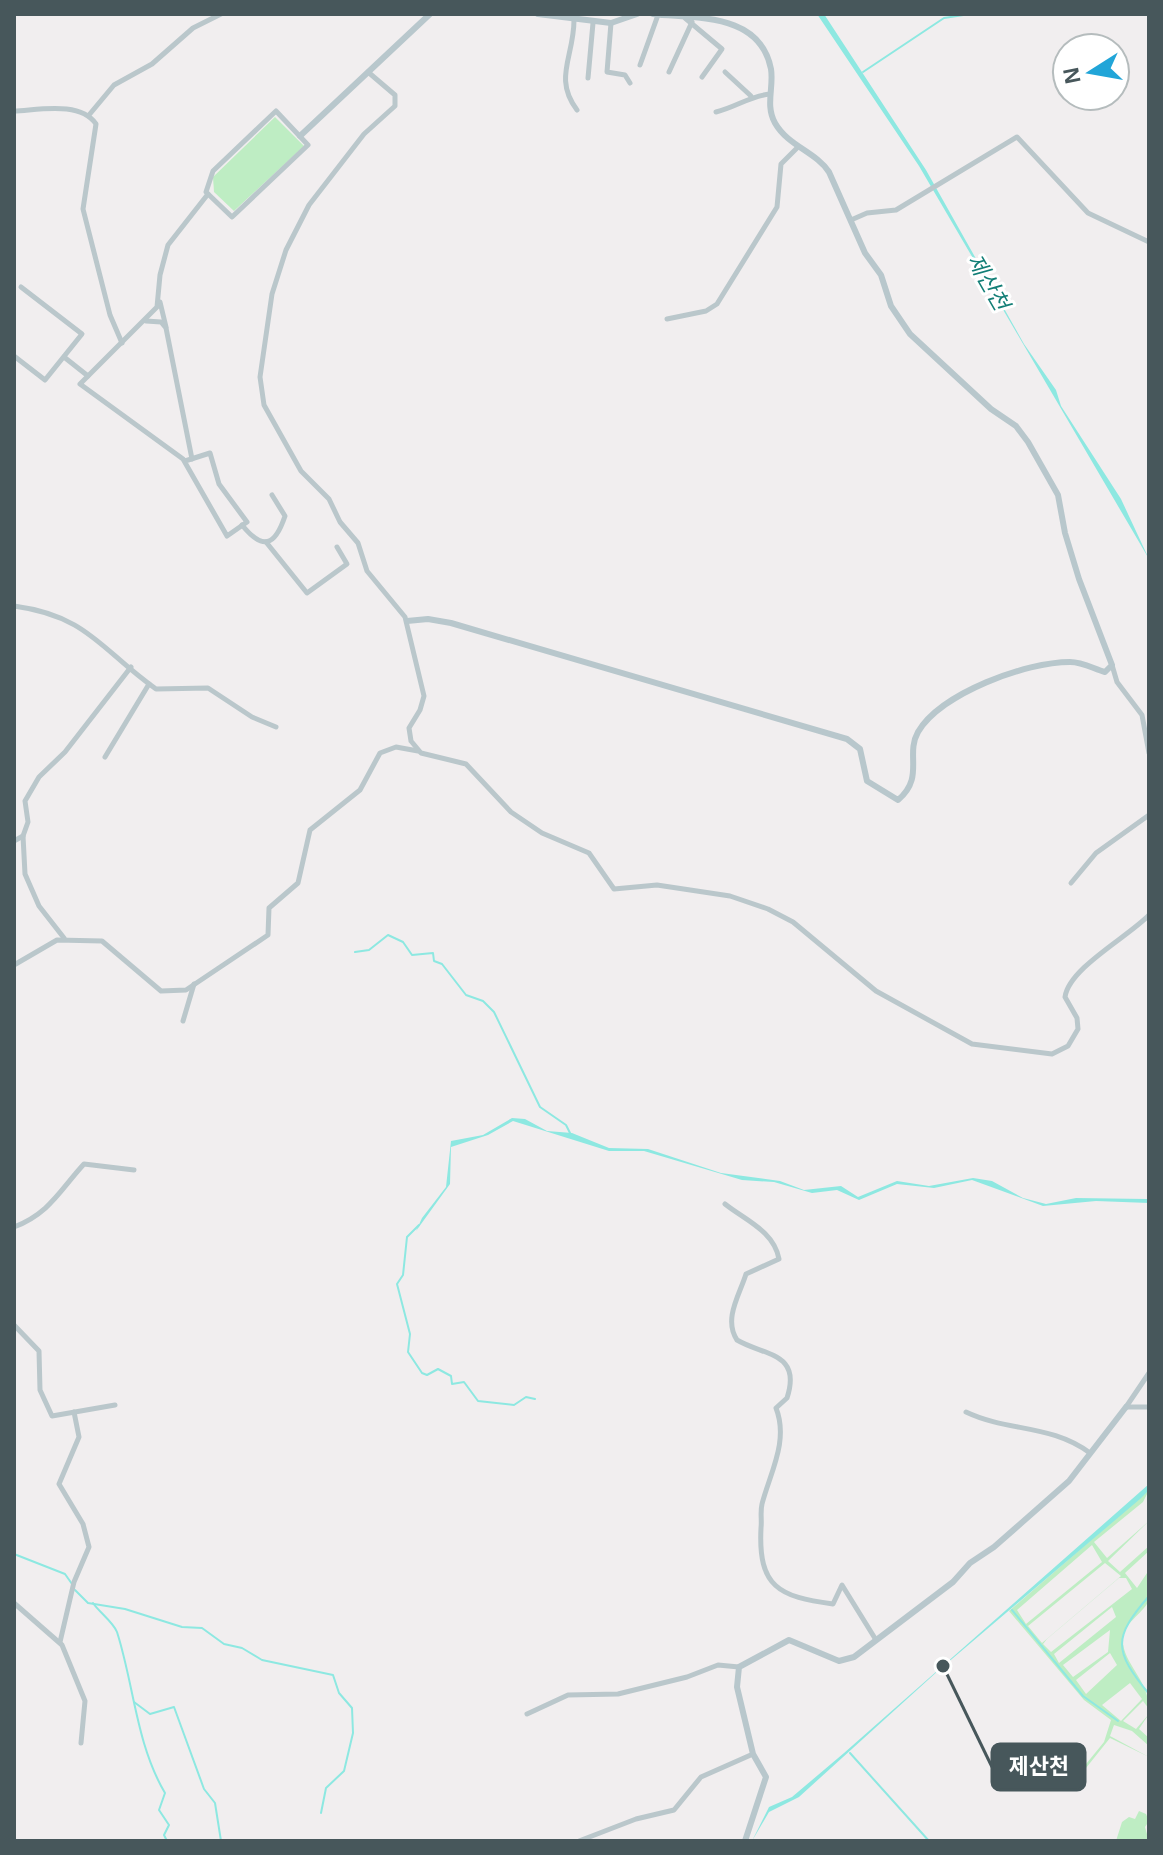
<svg xmlns="http://www.w3.org/2000/svg" width="1163" height="1855" font-family="Arial,'Noto Sans KR',sans-serif">
  <style>
    .green { fill: #beedc3; fill-rule: evenodd }
    .water { fill: #8de8e1 }
    .lines { fill: none; stroke-linecap: round; stroke-linejoin: round }
    .stream { stroke: #8de8e1; stroke-width: 2 }
    .street { stroke: #bac7cb; stroke-width: 5 }
    .secondary { stroke: #b8c7cc; stroke-width: 6 }
    .labels { text-anchor: middle; dominant-baseline: central; stroke-width: 6; stroke-linejoin: round; paint-order: stroke }
    .water-label { font-size: 22px; font-style: italic; fill: #127e76; stroke: #fff }
    .leader { fill: none; stroke: #47575b; stroke-width: 3 }
    .callout-dot { fill: #47575b; stroke: #fff; stroke-width: 3 }
    .callout { fill: #47575b; stroke: #47575b; stroke-width: 3 }
    .callout-label { font-size: 22px; text-anchor: middle; font-weight: bold; fill: #fff }
  </style>
  <rect width="100%" height="100%" fill="#f1eeef"/>
  <g class="green">
    <path d="M275,117L304,146L234,211L214,192L213,177Z"/>
    <path d="M1149,1490L1143,1502L1094,1542L1107,1558L1149,1521L1108,1561L1120,1572L1149,1546V1551L1125,1573L1137,1588L1149,1570C1149,1579 1152,1594 1148,1602C1142,1614 1124,1623 1123,1638C1121,1662 1149,1679 1149,1709L1143,1701L1123,1721L1136,1729L1149,1714L1139,1729L1149,1738V1746L1132,1731L1114,1725L1110,1736L1149,1757L1110,1738L1078,1778L1074,1791L1073,1780L1104,1742L1111,1720L1084,1700L1009,1611ZM1092,1545L1102,1562L1026,1624L1017,1610ZM1105,1563L1121,1576L1042,1643L1028,1626ZM1119,1578H1126L1132,1589L1051,1652L1043,1644L1047,1639ZM1112,1607L1116,1617L1059,1663L1054,1654ZM1110,1630L1108,1652L1073,1677L1063,1665ZM1110,1653L1117,1665L1086,1694L1076,1680ZM1130,1683L1142,1699L1121,1721L1102,1705Z"/>
    <path d="M1139,1811L1146,1814L1149,1821L1145,1827L1149,1841H1116L1122,1822L1129,1817L1135,1819Z"/>
  </g>
  <g class="water">
    <path d="M817,14H824L926,170L1024,344L1056,390L1061,406L1121,499L1149,559L919,166Z"/>
    <path d="M512,1118L525,1119L547,1131L572,1133L609,1148L648,1149L721,1173L780,1181L804,1190L841,1186L858,1197L897,1181L929,1186L973,1178L992,1181L1023,1198L1046,1204L1076,1198L1147,1199L1149,1203L1096,1201L1043,1206L972,1180L934,1188L897,1184L859,1200L837,1190L812,1193L774,1182L742,1180L644,1151H609L513,1121L488,1135L451,1147L450,1184L416,1231L422,1218L446,1187L451,1141L483,1135Z"/>
    <path d="M1149,1484V1490L1140,1499L939,1670L799,1797L769,1812L752,1841L769,1807L792,1797L844,1753Z"/>
  </g>
  <g class="lines">
    <g class="stream">
      <path d="M863,72L944,18L970,14"/>
      <path d="M355,952L369,950L388,935L403,942L412,955L433,953L434,961L442,964L466,995L483,1001L494,1012L540,1107L566,1125L570,1133"/>
      <path d="M419,1225L407,1237L403,1275L397,1284L410,1334L408,1352L422,1373L427,1375L438,1369L451,1376L452,1384L464,1382L478,1401L514,1405L526,1397L535,1399"/>
      <path d="M14,1554L65,1574L72,1584"/>
      <path d="M75,1590L88,1603L125,1609L182,1627L202,1628L224,1644L242,1648L262,1660L333,1675L339,1693L352,1708L353,1733L344,1771L326,1788L321,1813"/>
      <path d="M1149,1596C1113,1638 1113,1650 1149,1694"/>
      <path d="M93,1603C99,1612 113,1622 117,1632C134,1685 136,1744 165,1793L159,1810L169,1825L164,1835L167,1841"/>
      <path d="M1012,1610L1083,1696L1118,1721"/>
      <path d="M134,1702L150,1714L174,1707L204,1789L215,1803L221,1841"/>
      <path d="M850,1753L929,1841"/>
    </g>
    <g class="street">
      <path d="M685,18L722,49L702,77"/>
      <path d="M574,20C574,57 553,78 577,110"/>
      <path d="M611,23L607,72L625,75L630,83"/>
      <path d="M640,65L658,15"/>
      <path d="M368,72L395,95V106L364,134L309,205L286,250L272,294L260,377L264,405L301,471L329,499L340,522L358,543L367,571L405,617L424,696L420,710L409,728L411,741L421,753L466,764L511,812L542,833L589,853L614,889L657,885L730,896L768,909L793,922L876,991L972,1044L1052,1054L1068,1046L1078,1029L1077,1018L1065,997C1069,968 1128,937 1149,915"/>
      <path d="M669,72L692,22"/>
      <path d="M725,72L751,96"/>
      <path d="M588,78L593,23"/>
      <path d="M14,111C39,110 80,101 96,124L83,209L110,315L122,343"/>
      <path d="M276,111L308,145L232,217L206,192L213,171Z"/>
      <path d="M716,112C736,107 750,96 770,94"/>
      <path d="M89,115L114,85L152,64L193,28L221,14"/>
      <path d="M851,220L867,213L896,210L1017,137L1088,213L1149,242"/>
      <path d="M160,302L166,327"/>
      <path d="M667,319L706,311L717,304L777,207L781,164L797,148"/>
      <path d="M146,321L161,322L166,328L192,459"/>
      <path d="M14,356L45,380L82,334L21,287"/>
      <path d="M64,357L88,376"/>
      <path d="M185,461L210,453L219,484L247,522L227,536L183,459L80,384L157,307L160,275L168,245L208,194"/>
      <path d="M242,525C263,551 275,546 285,516L272,495"/>
      <path d="M266,542L307,593L347,564L337,547"/>
      <path d="M14,606C88,616 101,650 156,689L208,688L252,717L276,727"/>
      <path d="M1112,665L1117,682L1142,715L1149,753"/>
      <path d="M105,757L149,684"/>
      <path d="M14,841L23,836"/>
      <path d="M1071,883L1096,853L1149,815"/>
      <path d="M64,938L39,906L25,874L23,836L28,822L25,801L39,777L65,752L131,667"/>
      <path d="M14,965L57,940L102,941L161,991L186,990L268,935L269,908L298,883L310,830L360,790L380,753L396,747L418,751"/>
      <path d="M183,1021L194,984"/>
      <path d="M725,1204C745,1220 774,1231 779,1259L746,1274C740,1294 723,1319 737,1340C764,1356 802,1352 787,1398L776,1408C789,1441 770,1473 762,1504C760,1512 762,1520 761,1528C758,1587 779,1597 833,1604L842,1585L876,1640"/>
      <path d="M14,1227C50,1213 60,1190 84,1164L134,1170"/>
      <path d="M14,1325L39,1351L40,1390L52,1416L115,1405"/>
      <path d="M1126,1407L1149,1373"/>
      <path d="M1127,1407H1149"/>
      <path d="M966,1412C1008,1432 1051,1424 1090,1453"/>
      <path d="M14,1603L62,1645L85,1701L81,1743"/>
      <path d="M60,1642L74,1582L89,1547L83,1524L59,1484L79,1437L74,1412"/>
      <path d="M527,1714L568,1695L618,1694L687,1677L718,1665L739,1667"/>
      <path d="M579,1841L636,1819L674,1810L701,1777L753,1754"/>
    </g>
    <g class="secondary">
      <path d="M538,14L611,23L637,14"/>
      <path d="M300,136L430,14"/>
      <path d="M407,621L428,619L451,623L847,739L860,749L867,781L898,800C925,777 905,755 918,732C941,693 1026,662 1070,662C1083,662 1094,669 1105,672L1112,665L1079,579L1065,533L1058,495L1028,442L1016,426L991,409L910,334L891,306L881,275L865,253L829,172C816,152 788,146 775,123C765,105 774,87 771,69C760,12 695,19 653,14"/>
      <path d="M745,1841L766,1777L753,1754L737,1687L739,1667L789,1640L839,1661L854,1657L953,1582L970,1563L994,1547L1069,1481L1126,1407"/>
    </g>
  </g>
  <g class="labels">
    <g class="water-label">
      <text transform="translate(988 282) rotate(60)">제산천</text>
    </g>
  </g>
  <path class="leader" d="M943 1666L992 1767"/>
  <circle class="callout-dot" cx="943" cy="1666" r="8"/>
  <rect class="callout" x="992" y="1744" width="93" height="46" rx="8"/>
  <g class="callout-label">
    <text x="1039" y="1774">제산천</text>
  </g>
  <rect width="1163" height="1855" fill="none" stroke="#47575b" stroke-width="32"/>
  <g transform="translate(1091 72) rotate(259)"><circle r="38" fill="#ffffff" stroke="#b5bcbd" stroke-width="2"/>
  <path d="M0-6L14 30L0 20L-14 30Z" fill="#21a5d8"/>
  <text y="-12" font-size="22" font-weight="bold" text-anchor="middle" fill="#47575b">N</text>
  </g>
</svg>
